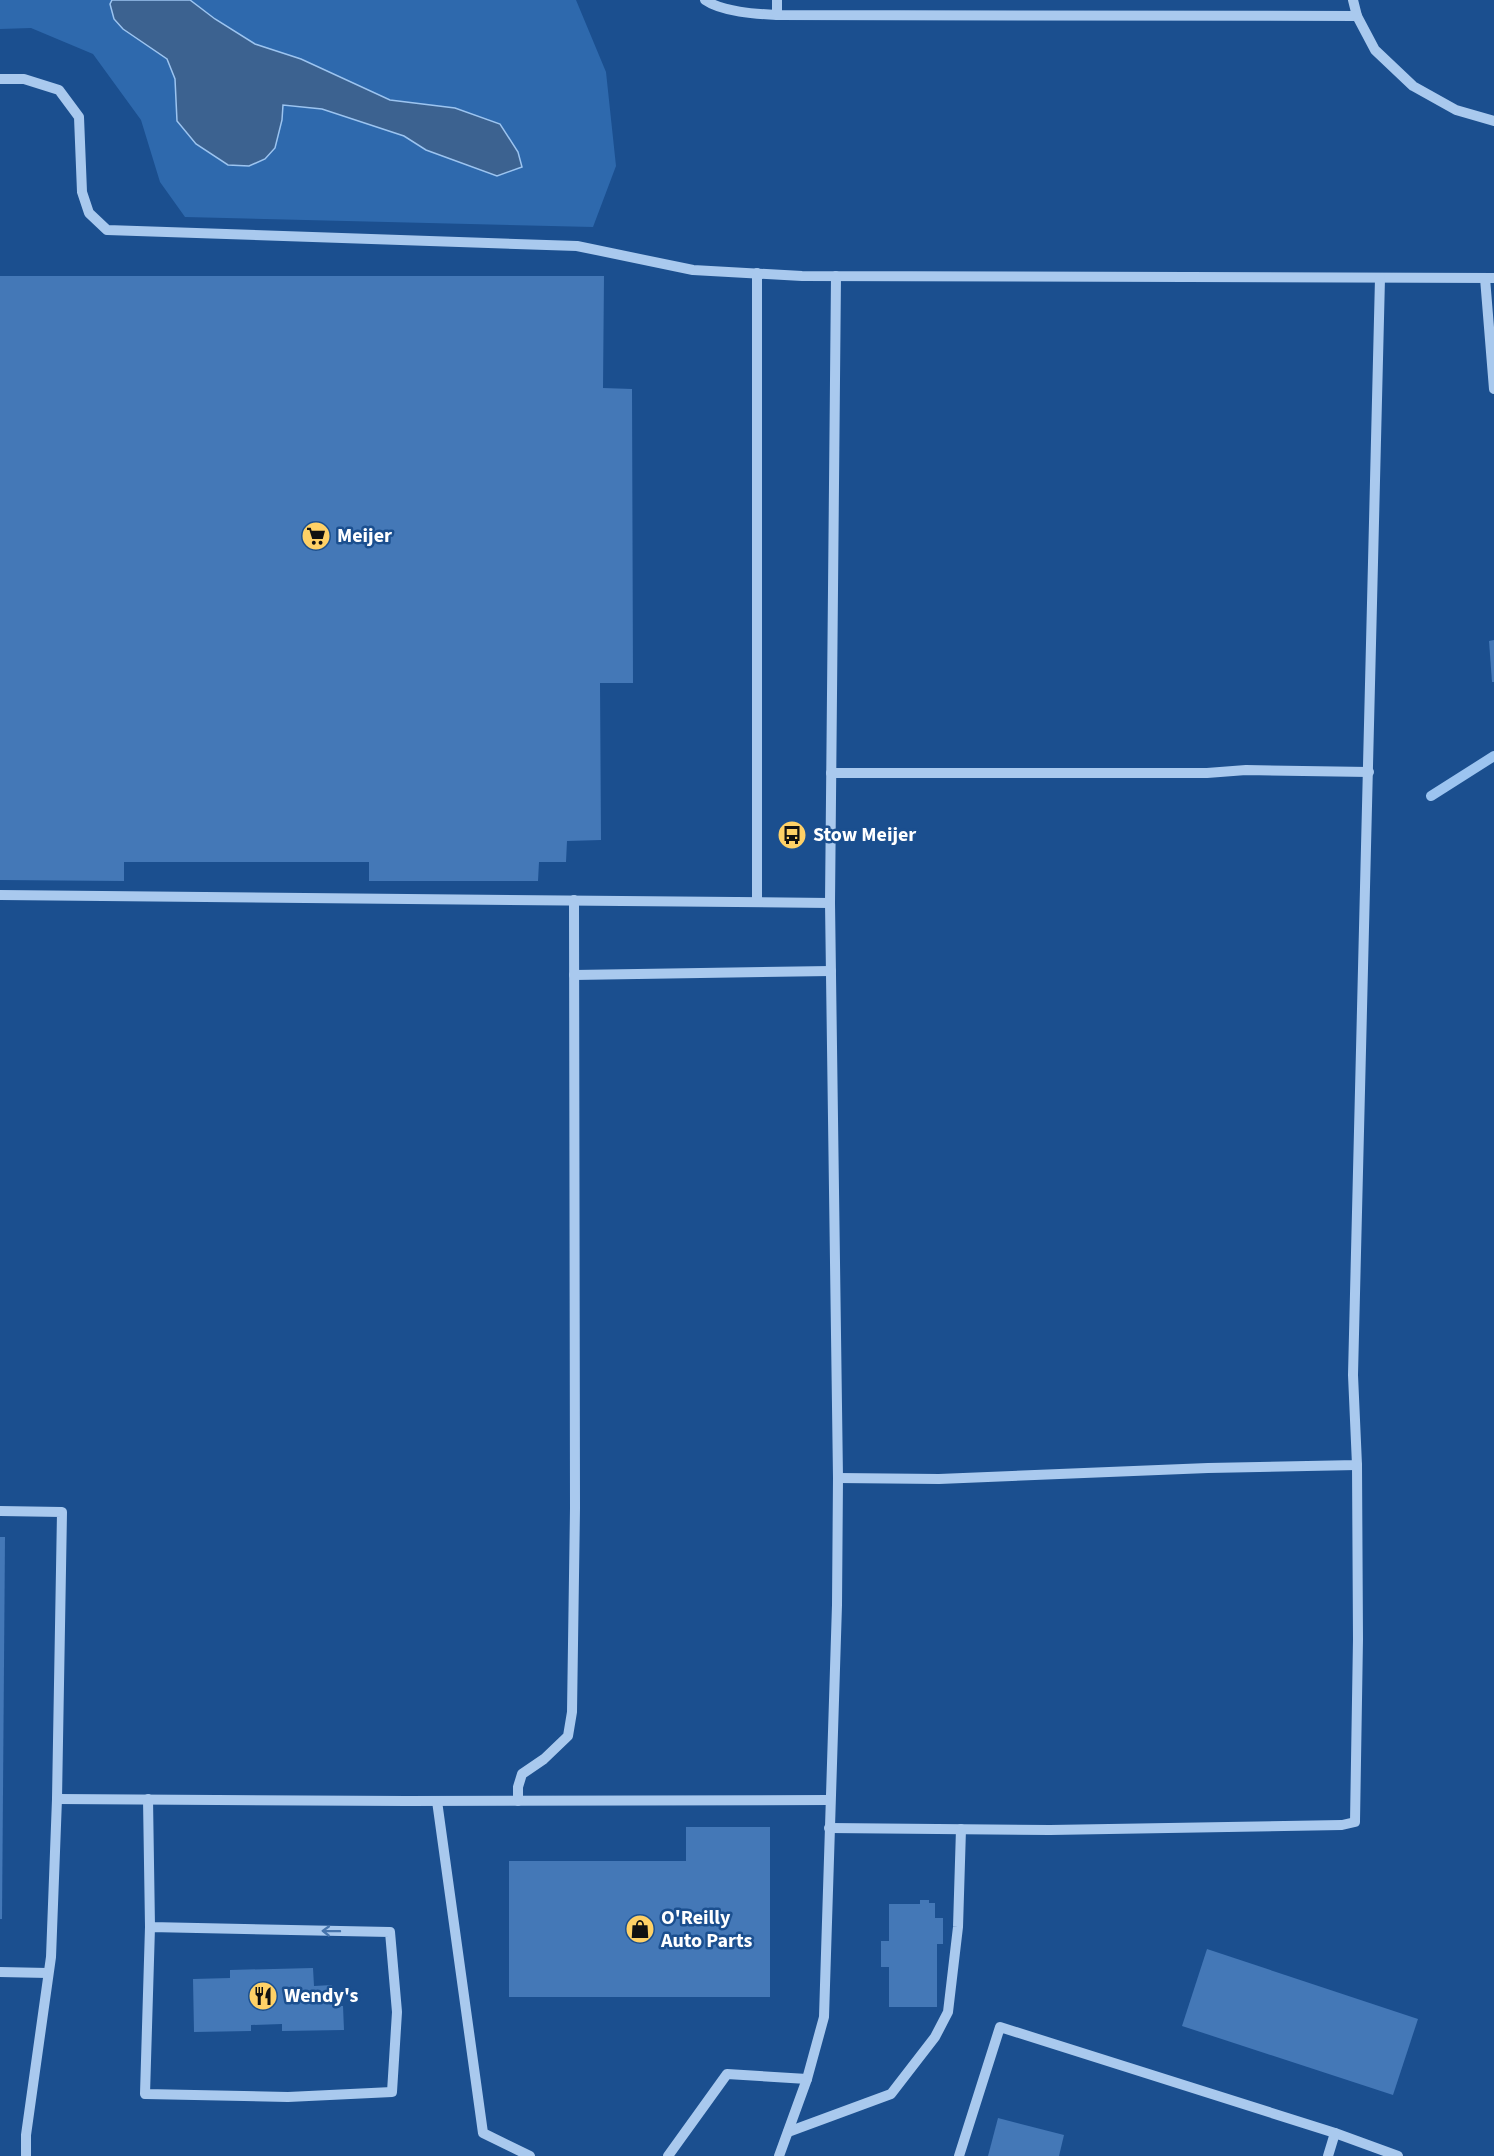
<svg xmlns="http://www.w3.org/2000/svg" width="1494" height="2156" font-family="'Source Sans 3',sans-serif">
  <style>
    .green { fill: #2e69ad }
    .water { fill: #3c6290; stroke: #9cc4f0; stroke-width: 1.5 }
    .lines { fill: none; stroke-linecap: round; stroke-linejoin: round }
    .stream { stroke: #9cc4f0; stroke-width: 10 }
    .building { fill: #4478b7 }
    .minor { stroke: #a9c9ee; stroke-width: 10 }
    .oneway { stroke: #4674ac }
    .labels { text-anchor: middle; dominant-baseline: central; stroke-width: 5; stroke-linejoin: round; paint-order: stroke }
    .poi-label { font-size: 20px; font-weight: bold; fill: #fff; stroke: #1b4f8f; text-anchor: start }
  </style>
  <rect width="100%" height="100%" fill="#1b4f8f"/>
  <path class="green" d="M0,0H576L606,72L616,166L593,227L185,217L160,182L141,120L93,54L31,28L0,29Z"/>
  <path class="water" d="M112,0H190L215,19L255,44L301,59L390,100L455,108L500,124L518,152L522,167L497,176L426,150L404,136L322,109L283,105L282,120L275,148L265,159L249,166L228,165L196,144L177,121L175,79L167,59L123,29L114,19L110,4Z"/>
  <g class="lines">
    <path class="stream" d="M1431,796L1494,756"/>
  </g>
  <g class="building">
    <path d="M0,276H604L603,388L632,389L633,683H600L601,840L567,841L566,862H539L538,881H369V862H124V881L0,880Z"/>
    <path d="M1494,640V682H1492L1489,641Z"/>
    <path d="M0,1537H5L2,1919H0Z"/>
    <path d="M686,1827H770V1997H509V1861H686Z"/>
    <path d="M920,1900H929V1903H935V1918H943V1944H937V2007H889V1967H881V1941H889V1904H920Z"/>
    <path d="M1207,1949L1418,2019L1393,2095L1182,2026Z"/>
    <path d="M313,1968L314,1986L332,1985L333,2006H343L344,2030L282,2031V2024L251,2025V2031L194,2032L193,1979L230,1978V1970Z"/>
    <path d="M998,2118L1064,2135L1059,2156H988Z"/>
  </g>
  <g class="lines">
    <g class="minor">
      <path d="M705,0C722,12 756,14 777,15L1357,16"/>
      <path d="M1353,0L1357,16L1375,50L1413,86L1456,110L1494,121"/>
      <path d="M777,15V0"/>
      <path d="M0,79H24L59,90L79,117L82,192L89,213L107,230L577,246L693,270L802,276L1494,278"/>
      <path d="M757,273V902"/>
      <path d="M1485,278L1494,389"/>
      <path d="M831,773H1207L1246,770L1369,772"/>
      <path d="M0,895L830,903"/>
      <path d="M574,975L831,971"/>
      <path d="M838,1478L939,1479L1208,1468L1357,1465L1353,1375L1380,278"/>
      <path d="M0,1511L62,1512L57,1799L51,1957L26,2135V2156"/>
      <path d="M57,1799L407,1801L830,1800"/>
      <path d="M148,1799L150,1927L145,2094L288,2097L392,2092L397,2012L390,1932L150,1927"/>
      <path d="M437,1801L483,2133L530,2156"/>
      <path d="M518,1801V1787L522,1774L544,1759L568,1736L572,1712L575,1508L574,900"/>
      <path d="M829,1828L1050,1830L1342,1825L1355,1822L1358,1639L1357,1465"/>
      <path d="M0,1972L48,1973"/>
      <path d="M788,2132L891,2094L935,2037L948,2012L958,1927L961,1829"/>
      <path d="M668,2156L727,2074L807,2079"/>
      <path d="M779,2156L807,2079L824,2017L837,1605L838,1478L830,903L836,276"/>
      <path d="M959,2156L1000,2027L1335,2133L1398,2156"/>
      <path d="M1328,2156L1335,2133"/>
    </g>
  </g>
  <defs><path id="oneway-shaft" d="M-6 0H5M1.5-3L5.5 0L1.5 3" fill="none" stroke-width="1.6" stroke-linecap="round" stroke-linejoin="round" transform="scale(1.5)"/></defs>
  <use class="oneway" href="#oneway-shaft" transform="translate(331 1931) rotate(-179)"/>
  <defs>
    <g id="supermarket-disc" transform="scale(1.5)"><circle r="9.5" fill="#ffd166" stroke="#1b4f8f"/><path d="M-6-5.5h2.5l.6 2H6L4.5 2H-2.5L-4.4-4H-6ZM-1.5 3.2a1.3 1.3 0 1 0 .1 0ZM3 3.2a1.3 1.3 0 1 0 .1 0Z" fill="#111"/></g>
    <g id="bus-disc" transform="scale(1.5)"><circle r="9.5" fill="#ffd166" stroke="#1b4f8f"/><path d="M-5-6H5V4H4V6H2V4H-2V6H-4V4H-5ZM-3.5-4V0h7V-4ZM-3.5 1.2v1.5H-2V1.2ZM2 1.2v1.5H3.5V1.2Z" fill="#111"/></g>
    <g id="shop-disc" transform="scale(1.5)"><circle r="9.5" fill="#ffd166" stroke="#1b4f8f"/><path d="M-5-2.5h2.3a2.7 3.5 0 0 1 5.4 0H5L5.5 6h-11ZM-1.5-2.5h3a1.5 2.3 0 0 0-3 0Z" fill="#111"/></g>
    <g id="restaurant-disc" transform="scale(1.5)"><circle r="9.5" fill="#ffd166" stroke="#1b4f8f"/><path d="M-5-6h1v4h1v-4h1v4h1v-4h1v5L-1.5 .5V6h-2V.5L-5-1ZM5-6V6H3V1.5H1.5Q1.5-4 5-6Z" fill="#111"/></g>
  </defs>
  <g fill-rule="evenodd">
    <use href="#supermarket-disc" x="316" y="536"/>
    <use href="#bus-disc" x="792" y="835"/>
    <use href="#shop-disc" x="640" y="1929"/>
    <use href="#restaurant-disc" x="263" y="1996"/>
  </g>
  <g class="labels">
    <g class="poi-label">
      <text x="337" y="536">Meijer</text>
      <text x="813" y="835">Stow Meijer</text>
      <text x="661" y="1918">O'Reilly<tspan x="661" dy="23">Auto Parts</tspan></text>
      <text x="284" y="1996">Wendy's</text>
    </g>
  </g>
</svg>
